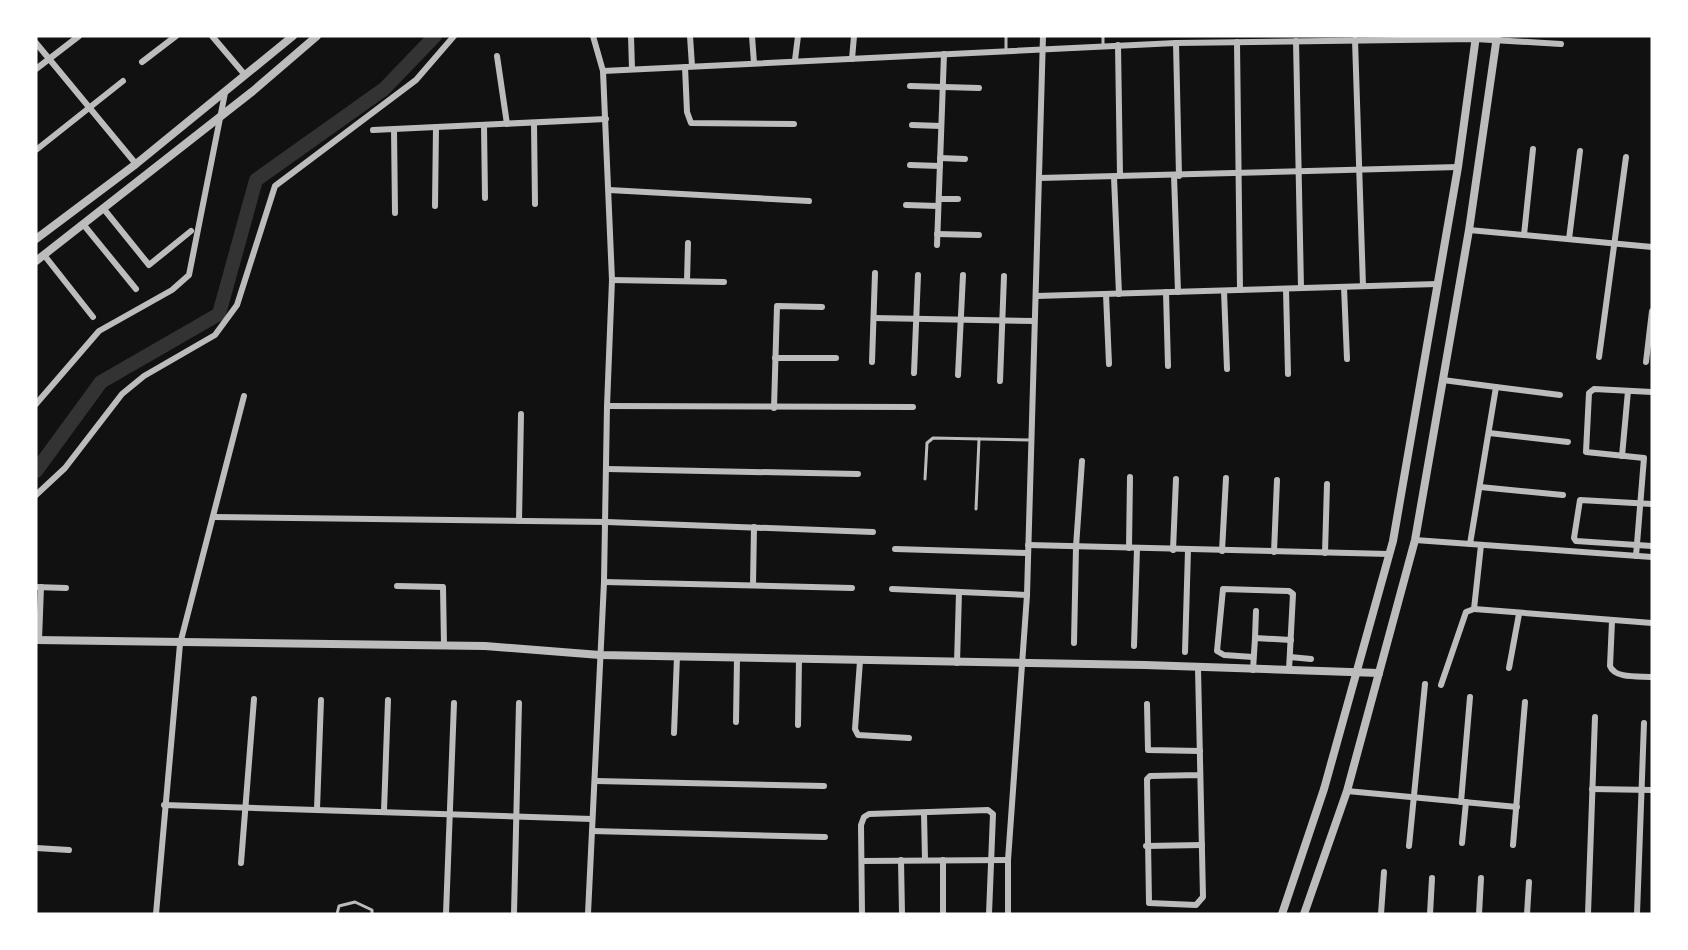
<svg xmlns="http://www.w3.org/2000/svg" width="1688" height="950" font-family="Roboto,sans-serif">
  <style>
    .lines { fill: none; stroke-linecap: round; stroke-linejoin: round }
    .canal { stroke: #333; stroke-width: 14 }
    .service { stroke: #bcbcbc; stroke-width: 3 }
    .minor { stroke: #bcbcbc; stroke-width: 6 }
    .tertiary { stroke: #bcbcbc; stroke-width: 8 }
  </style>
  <rect width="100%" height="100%" fill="#111"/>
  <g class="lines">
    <path class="canal" d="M36,471L101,382L219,314L256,180L384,89L435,36"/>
    <g class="service">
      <path d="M1006,36V50"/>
      <path d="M1103,36V46"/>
      <path d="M925,479L927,443L933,438L1031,440"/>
      <path d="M976,509L979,439"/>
      <path d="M337,914L339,906L355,902L372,910V914"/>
    </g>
    <g class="minor">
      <path d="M212,36L245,75"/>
      <path d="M593,36L603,71L1176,43L1475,39L1561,44"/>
      <path d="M631,36L632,69"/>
      <path d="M690,36L692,66"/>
      <path d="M752,36L754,63"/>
      <path d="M1355,40L1363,286"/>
      <path d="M1296,41L1301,288"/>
      <path d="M1237,42L1240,290"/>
      <path d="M36,43L136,164"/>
      <path d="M1176,43L1179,176"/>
      <path d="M1118,45L1120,176"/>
      <path d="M497,56L507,124"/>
      <path d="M852,59L854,36"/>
      <path d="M795,60L798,36"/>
      <path d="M142,62L176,36"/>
      <path d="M685,67L687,112L691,123L794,124"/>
      <path d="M36,69L79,36"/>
      <path d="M910,86L979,88"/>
      <path d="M534,123L535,204"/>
      <path d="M484,125L485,198"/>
      <path d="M912,125L941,126"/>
      <path d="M394,129L395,213"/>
      <path d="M373,130L606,119"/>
      <path d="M36,150L123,81"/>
      <path d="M940,158L965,159"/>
      <path d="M910,165L940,166"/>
      <path d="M1174,175L1178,292"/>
      <path d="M1114,177L1119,294"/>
      <path d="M1039,178L1458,167"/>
      <path d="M609,190L809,201"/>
      <path d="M939,199H958"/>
      <path d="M906,205L938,206"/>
      <path d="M435,206L436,127"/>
      <path d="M103,208L149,265L191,231"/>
      <path d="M83,224L136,289"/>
      <path d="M1469,230L1652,247"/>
      <path d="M937,234L979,235"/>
      <path d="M1524,235L1533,149"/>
      <path d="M1569,239L1580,151"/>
      <path d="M937,245L944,54"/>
      <path d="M44,255L93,317"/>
      <path d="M612,280L724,282"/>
      <path d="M687,281L688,243"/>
      <path d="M1344,287L1347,359"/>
      <path d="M1286,289L1288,374"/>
      <path d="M1224,291L1227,369"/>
      <path d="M1166,292L1168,366"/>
      <path d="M1106,294L1109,364"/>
      <path d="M1036,296L1437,284"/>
      <path d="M874,318L1034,321"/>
      <path d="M1599,357L1626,157"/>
      <path d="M775,358H836"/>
      <path d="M872,362L875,273"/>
      <path d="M1646,362L1652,311"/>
      <path d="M914,373L918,275"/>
      <path d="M958,375L963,275"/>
      <path d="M1443,380L1496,387L1470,544"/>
      <path d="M1000,381L1004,276"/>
      <path d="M1496,387L1560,395"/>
      <path d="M36,404L99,331L172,290L189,275L225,93"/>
      <path d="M607,406L913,407"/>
      <path d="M774,408L777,306L822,307"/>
      <path d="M1489,433L1568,442"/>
      <path d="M1622,456L1628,391"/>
      <path d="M607,469L858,474"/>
      <path d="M1480,487L1563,495"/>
      <path d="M36,495L65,468L122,394L144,376L215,335L237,305L275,186L416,80L454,36"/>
      <path d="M1652,504L1580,500L1574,538L1576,541L1652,546"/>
      <path d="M213,517L607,522L873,532"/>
      <path d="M519,521L521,414"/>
      <path d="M1415,540L1652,557"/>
      <path d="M1028,545L1389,554"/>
      <path d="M1481,545L1474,609L1652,623"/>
      <path d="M1129,548L1130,477"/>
      <path d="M895,549L1028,553"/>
      <path d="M1173,550L1176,479"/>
      <path d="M1222,551L1226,478"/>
      <path d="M1274,552L1277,480"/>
      <path d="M1325,553L1327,484"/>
      <path d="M1636,556L1644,458L1586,452L1589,393L1594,389L1652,392"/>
      <path d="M604,582L852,588"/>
      <path d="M753,585L754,527"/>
      <path d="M397,586L443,587L444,645"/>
      <path d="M36,587L66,588"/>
      <path d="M892,589L1027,595"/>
      <path d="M1612,621L1610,666C1615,679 1639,676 1652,677"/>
      <path d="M1255,638L1256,611"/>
      <path d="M39,640L41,587"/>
      <path d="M1074,643L1076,547L1082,461"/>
      <path d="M1134,646L1137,548"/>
      <path d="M1185,652L1188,550"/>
      <path d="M1253,657L1224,655L1217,651L1223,589L1289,591L1293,594L1289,670"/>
      <path d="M1290,657L1311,659"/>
      <path d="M860,661L855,729L858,735L909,738"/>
      <path d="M957,663L959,592"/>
      <path d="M1198,668L1203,897L1196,905L1149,903L1147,779L1150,776L1200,775"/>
      <path d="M1509,668L1519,614"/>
      <path d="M1253,670L1255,638L1291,640"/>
      <path d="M1441,685L1466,612L1474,609"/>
      <path d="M1147,704L1148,750L1200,751"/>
      <path d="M736,722L737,658"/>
      <path d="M798,725L799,659"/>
      <path d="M674,733L677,656"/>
      <path d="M596,781L824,786"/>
      <path d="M1592,789L1652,790"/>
      <path d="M1347,791L1517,807"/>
      <path d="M1461,802L1470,697"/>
      <path d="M164,805L592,819"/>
      <path d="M317,809L321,700"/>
      <path d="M384,811L388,700"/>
      <path d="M924,813L925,860"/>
      <path d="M592,831L825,837"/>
      <path d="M1462,843L1466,802"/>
      <path d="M1513,845L1525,702"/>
      <path d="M1146,846L1202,845"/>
      <path d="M1409,846L1425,684"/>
      <path d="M36,848L69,850"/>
      <path d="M901,860L902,914"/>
      <path d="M943,860V914"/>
      <path d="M862,861L1008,860"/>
      <path d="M241,863L254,699"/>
      <path d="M156,914L180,644L244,396"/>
      <path d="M446,914L454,703"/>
      <path d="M514,914L519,703"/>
      <path d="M588,914L604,582L607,406L612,280L603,71"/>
      <path d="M862,914L861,825L864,817L869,814L988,810L993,814L989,914"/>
      <path d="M1008,914V860L1027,595L1043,36"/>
      <path d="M1381,914L1384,872"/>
      <path d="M1430,914L1432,878"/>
      <path d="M1479,914L1481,878"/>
      <path d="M1527,914L1529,882"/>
      <path d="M1588,914L1595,717"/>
      <path d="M1637,914L1644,723"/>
    </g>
    <g class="tertiary">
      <path d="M36,239L136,164L293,36"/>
      <path d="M36,261L253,91L317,36"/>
      <path d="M36,640L485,646L600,655L1145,665L1379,673"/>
      <path d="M1282,914L1324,789L1393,541L1458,167L1476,36"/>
      <path d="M1304,914L1347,791L1415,540L1469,230L1497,36"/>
    </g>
  </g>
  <rect width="1688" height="950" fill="none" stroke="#ffffff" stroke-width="75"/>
</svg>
